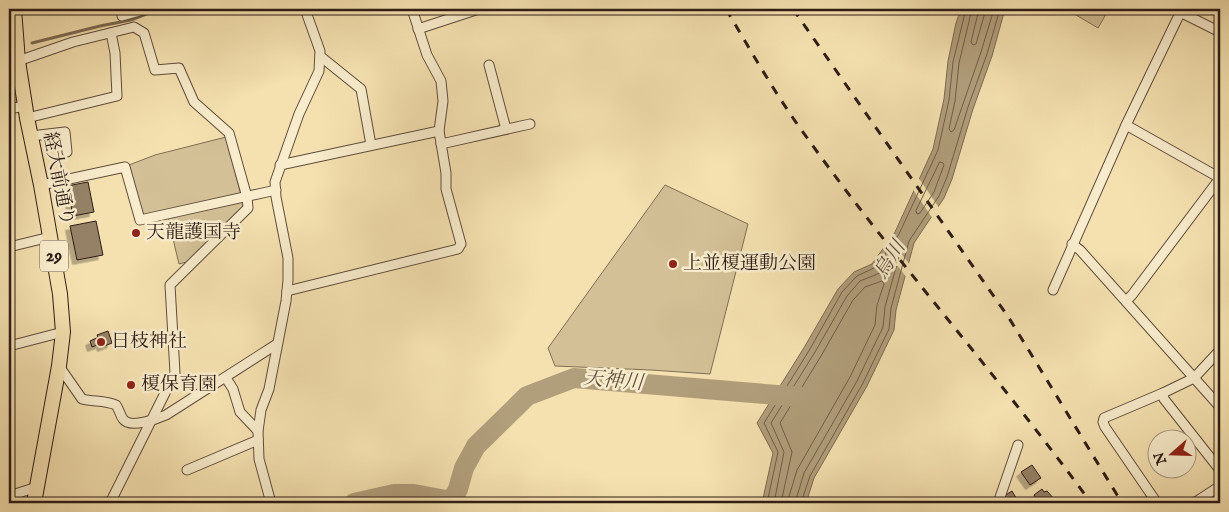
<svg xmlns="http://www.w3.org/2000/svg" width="1229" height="512" font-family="'IM FELL English','Noto Serif JP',serif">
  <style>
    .green { fill: #d3c096; stroke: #806e56 }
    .water { fill: #b19e7b; stroke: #7c6a52 }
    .pier { fill: #f5e1b0 }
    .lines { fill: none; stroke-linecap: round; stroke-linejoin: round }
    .shore { stroke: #6f5d48; stroke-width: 1 }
    .stream { stroke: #7c6a52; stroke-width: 3 }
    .river { stroke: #b19e7b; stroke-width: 20 }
    .building { fill: #958266; stroke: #2d1c15; filter: url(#shadow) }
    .minor-casing { stroke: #5f4d3c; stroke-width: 11 }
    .primary-casing { stroke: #2d1c15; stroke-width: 16 }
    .minor { stroke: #f8eccc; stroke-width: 9 }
    .primary { stroke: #f5e1b0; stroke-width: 14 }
    .rail { stroke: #2d1c15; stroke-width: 3; stroke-dasharray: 9 9; stroke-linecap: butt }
    .poi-dot { fill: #8f2418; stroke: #f8eccc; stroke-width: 2 }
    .labels { text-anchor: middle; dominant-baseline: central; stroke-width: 5; stroke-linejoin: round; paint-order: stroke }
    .shield { fill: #f8eccc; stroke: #6a5a4c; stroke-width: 1 }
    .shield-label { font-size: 18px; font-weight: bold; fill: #2d1c15 }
    .street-label { font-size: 19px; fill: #2d1c15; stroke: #f8eccc }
    .poi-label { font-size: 19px; fill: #2d1c15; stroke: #f8eccc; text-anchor: start }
    .water-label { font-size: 20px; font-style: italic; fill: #62503e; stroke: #f8eccc }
  </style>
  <defs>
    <filter id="shadow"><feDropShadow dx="-4.5" dy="4.5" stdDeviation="0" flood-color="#0004"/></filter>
  </defs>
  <rect width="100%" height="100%" fill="#f5e1b0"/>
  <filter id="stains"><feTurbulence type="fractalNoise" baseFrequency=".004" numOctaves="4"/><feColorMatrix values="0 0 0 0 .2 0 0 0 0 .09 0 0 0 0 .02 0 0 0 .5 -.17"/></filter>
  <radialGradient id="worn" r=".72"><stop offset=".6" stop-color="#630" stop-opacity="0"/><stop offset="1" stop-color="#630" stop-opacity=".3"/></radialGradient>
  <g class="green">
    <path d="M1066,9H1109L1098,28Z"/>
    <path d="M226,137L241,195L143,215L129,165L155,155Z"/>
    <path d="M665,185L748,224L710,374L651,370L555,366L548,348Z"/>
    <path d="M242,201L243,206L190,261L179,264L168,218Z"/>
  </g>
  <path class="water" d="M961,9H1005L992,56L973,109L952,179L944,198L914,243L896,310L894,330L867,386L814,478L806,503H762L773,453L757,423L805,346L838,289L854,272L872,264L895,232L933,149L944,99L948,61L956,23Z"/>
  <g class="pier">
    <path d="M918,177L940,209L933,219L912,188Z"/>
    <path d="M888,237L911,266L907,278L882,246Z"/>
  </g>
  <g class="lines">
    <g class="shore">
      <path d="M972,9L959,63L955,101L949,129L951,132L954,130L981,52L994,9"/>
      <path d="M979,9L971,42L973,45L976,44L986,9"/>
      <path d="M940,162L943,163L944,165L934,192L920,213L917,214L916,211Z"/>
      <path d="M767,503L778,452L764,423L810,349L842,292L857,276L876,267L899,234L938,150L949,100L953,62L966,9"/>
      <path d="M774,503L784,452L771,423L815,352L847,296L860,281L880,273L895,251L898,250L900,253L885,307L883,327L857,381L804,473L795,503"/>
      <path d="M781,503L792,452L780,423L821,356L853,300L865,287L882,281L884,284L877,305L875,325L850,377L797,470L787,503"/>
      <path d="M801,503L810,476L863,383L889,329L891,308L909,241L939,196L947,177L968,107L987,54L1000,9"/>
    </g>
    <path class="stream" d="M32,43L100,26L131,20L159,9"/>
    <path class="river" d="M354,503L394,494H414L446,500L454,497L458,489L464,468L476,446L527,396L574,378L801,397"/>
  </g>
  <g class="building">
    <path d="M88,182L94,212L73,216L67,186Z"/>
    <path d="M96,221L103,255L77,260L70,226Z"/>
    <path d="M108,331L112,343L102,347L97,335Z"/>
    <path d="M97,338L100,344L92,347L90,341Z"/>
    <path d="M1032,465L1041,478L1030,485L1021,472Z"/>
    <path d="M1042,489L1044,492L1047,491L1056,501L1053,503H1040L1034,495Z"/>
    <path d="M1012,491L1019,503H1004L1001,498Z"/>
  </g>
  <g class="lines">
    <g class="minor-casing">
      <g id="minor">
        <path d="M1180,12L1220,32"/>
        <path d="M122,16L147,9"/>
        <path d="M418,29L479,9"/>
        <path d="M320,56L361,89L371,145"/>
        <path d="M18,61L73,42L134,27L144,33L155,70L179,68L194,102L229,133L247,197L248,208L170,285L175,373L110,503"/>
        <path d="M489,65L506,129"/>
        <path d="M9,109L25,106"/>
        <path d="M27,118L117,96L115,53L111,33"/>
        <path d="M1126,125L1220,178"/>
        <path d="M31,136L65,132L67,152"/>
        <path d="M441,144L530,124"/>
        <path d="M280,165L439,131"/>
        <path d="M41,185L125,167L140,220L276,190"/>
        <path d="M1072,244L1080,250L1220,407"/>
        <path d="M9,247L50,237"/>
        <path d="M1053,290L1126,125L1182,9"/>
        <path d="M287,291L458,249L461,244L446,189V173L439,131L443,101L441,81L427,55L412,9"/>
        <path d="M1126,301L1132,295L1220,178"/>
        <path d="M9,346L63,332"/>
        <path d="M59,366L82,399C93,402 105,400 116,405C119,409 120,415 123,419C130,429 157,419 166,415L277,344"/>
        <path d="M226,378L233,389L240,412L258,431"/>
        <path d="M1163,393L1164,399L1220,470"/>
        <path d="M187,470L258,440"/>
        <path d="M9,496L37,487"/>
        <path d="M271,503L259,459L258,431L261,410L269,389L286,301L288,280V258L276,197L275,182L299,114L319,71L320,51L305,9"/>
        <path d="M998,503L1018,445"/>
        <path d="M1157,503L1105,427L1103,422L1104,418L1163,393L1194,378L1220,350"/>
        <path d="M1194,503L1220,486"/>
      </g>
    </g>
    <g class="primary-casing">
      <path id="primary" d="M14,9L18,61L27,118L41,185L60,294L63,332L59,366L34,503"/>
    </g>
    <use href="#minor" class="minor"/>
    <use href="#primary" class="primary"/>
    <g class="rail">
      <path d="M726,9C748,46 769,83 793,118C886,251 996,372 1091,503"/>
      <path d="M793,9L1009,318L1122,503"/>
    </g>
  </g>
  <g class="poi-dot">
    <circle cx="136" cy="233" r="5"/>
    <circle cx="673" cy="264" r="5"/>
    <circle cx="101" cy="342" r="5"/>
    <circle cx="131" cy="385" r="5"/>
  </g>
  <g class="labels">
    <rect class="shield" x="40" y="240.5" width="28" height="31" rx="4"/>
    <g class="shield-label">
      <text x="54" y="256">29</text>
    </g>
    <g class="street-label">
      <text transform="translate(58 179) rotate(79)">経大前通り</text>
    </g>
    <g class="poi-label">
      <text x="146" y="233">天龍護国寺</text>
      <text x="683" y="264">上並榎運動公園</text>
      <text x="111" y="342">日枝神社</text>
      <text x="141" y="385">榎保育園</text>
    </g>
    <g class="water-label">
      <text transform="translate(890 260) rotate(-58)">烏川</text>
      <text transform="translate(613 381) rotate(5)">天神川</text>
    </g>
  </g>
  <rect width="1229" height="512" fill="none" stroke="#f5e1b0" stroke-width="30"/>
  <rect x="10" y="10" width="1209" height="492" fill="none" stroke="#2d1c15" stroke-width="2.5"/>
  <rect x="15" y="15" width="1199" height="482" fill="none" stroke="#2d1c15"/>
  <g transform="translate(1172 454) rotate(250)"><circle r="24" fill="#f8eccc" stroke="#a79983"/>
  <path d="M0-4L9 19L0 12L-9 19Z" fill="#8f2418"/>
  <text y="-8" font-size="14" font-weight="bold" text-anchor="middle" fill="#2d1c15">N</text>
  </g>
  <rect width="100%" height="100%" filter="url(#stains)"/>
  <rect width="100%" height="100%" fill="url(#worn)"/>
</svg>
